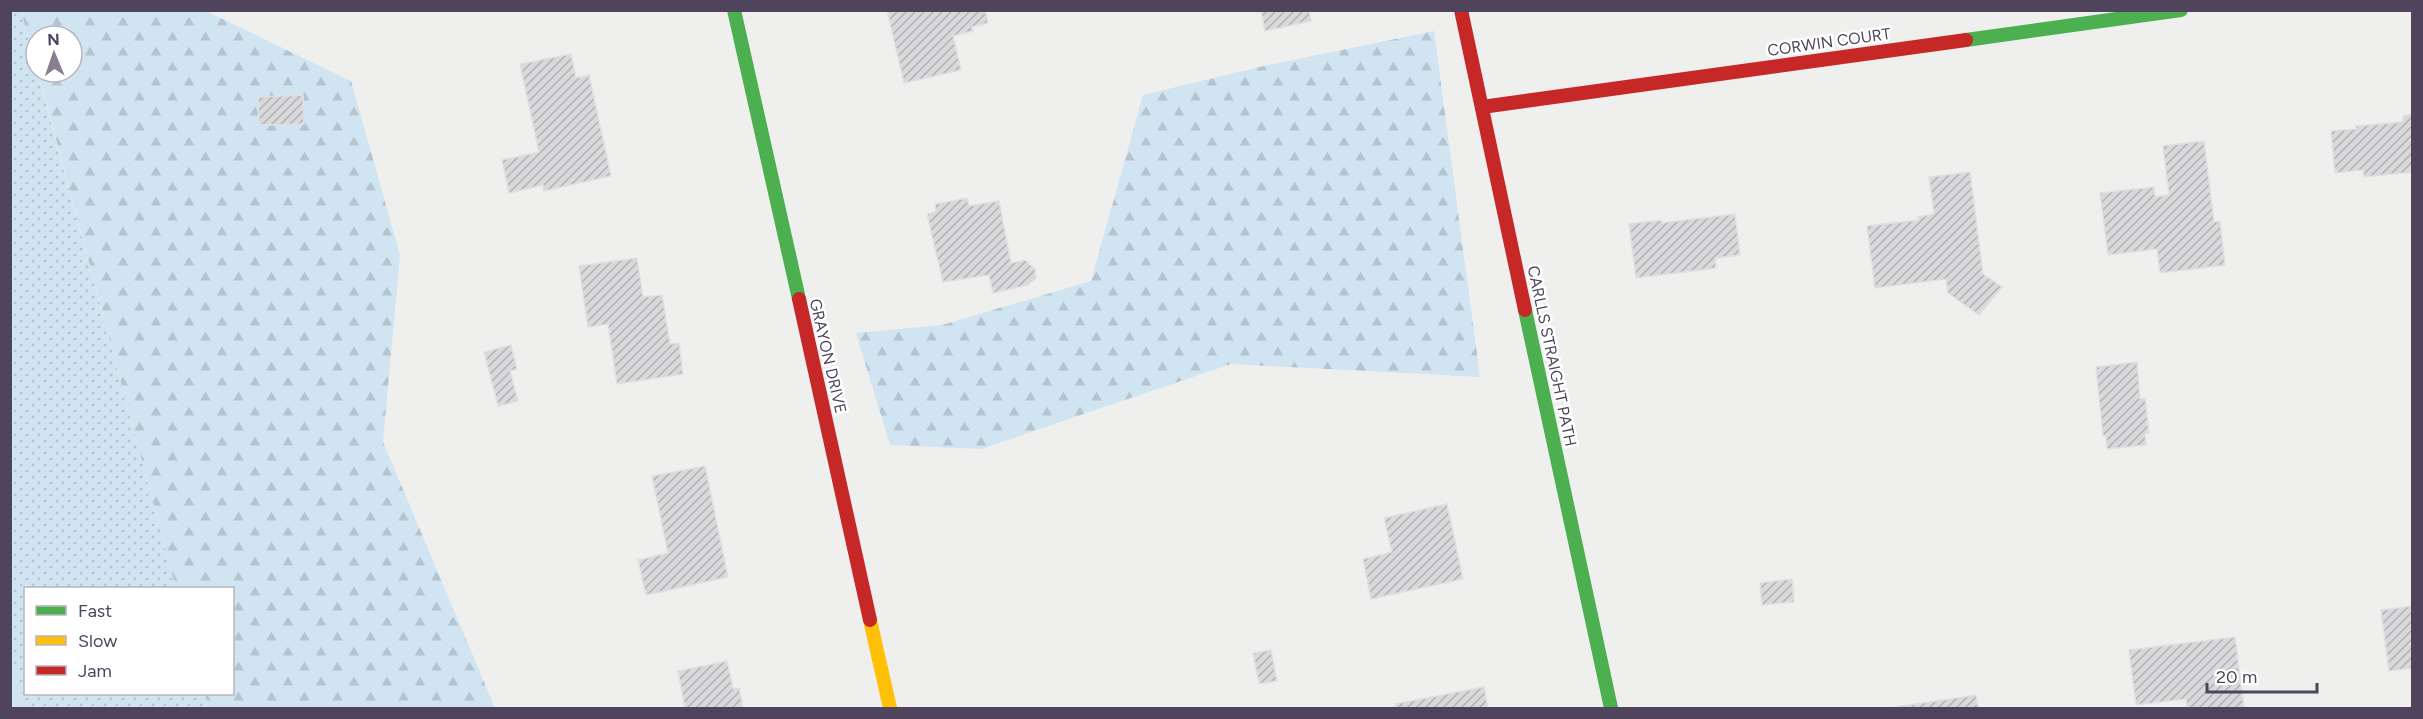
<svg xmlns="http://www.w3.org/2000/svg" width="2423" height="719" font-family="Figtree,sans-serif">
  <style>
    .green { fill: url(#green-dots) }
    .forest { fill: url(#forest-firs) }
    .building { fill: url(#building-hatch); stroke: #e1e0e1; stroke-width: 1.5 }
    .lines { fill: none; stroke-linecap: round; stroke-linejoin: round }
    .fast { stroke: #4caf50; stroke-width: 14 }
    .slow { stroke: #ffc107; stroke-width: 14 }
    .jam { stroke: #c62828; stroke-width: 14 }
    .labels { text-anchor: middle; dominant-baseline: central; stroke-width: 5; stroke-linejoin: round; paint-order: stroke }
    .street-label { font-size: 16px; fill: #50445d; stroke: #fff }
  </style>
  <defs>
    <pattern id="green-dots" width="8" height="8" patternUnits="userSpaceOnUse" patternTransform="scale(1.5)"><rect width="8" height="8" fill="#d0e4f1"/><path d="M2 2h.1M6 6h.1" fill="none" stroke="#b4c5d1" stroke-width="1.8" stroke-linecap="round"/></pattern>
    <pattern id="forest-firs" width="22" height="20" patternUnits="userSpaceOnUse" patternTransform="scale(1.5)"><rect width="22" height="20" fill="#d0e4f1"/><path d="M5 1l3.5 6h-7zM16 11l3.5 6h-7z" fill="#b4c5d1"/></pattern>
    <pattern id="building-hatch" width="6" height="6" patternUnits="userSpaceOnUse" patternTransform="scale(1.5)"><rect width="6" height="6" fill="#d9d8da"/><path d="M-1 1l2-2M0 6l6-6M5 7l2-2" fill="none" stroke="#b2b1b4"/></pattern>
  </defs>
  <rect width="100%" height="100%" fill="#efefee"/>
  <path class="green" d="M10,11H21L176,588H26V694H205L209,708H25L10,649Z"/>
  <g class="forest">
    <path d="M21,11H206L351,81L400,255L383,442L495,708H209L205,694H232V588H176L38,72H72V36H36V66Z"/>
    <path d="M1434,31L1480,377L1231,364L981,449L890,445L856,333L942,325L1091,281L1143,95L1264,66Z"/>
    <path d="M10,649H11L25,708H11Z"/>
  </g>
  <g class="building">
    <path d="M887,10H985L988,23L972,27L973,31L953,36L961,70L904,83Z"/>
    <path d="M1261,10H1309L1311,21L1265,31Z"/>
    <path d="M571,54L576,78L589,75L611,176L544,191L543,185L509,193L502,160L539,152L520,64Z"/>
    <path d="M303,95L304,124L259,125L258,97Z"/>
    <path d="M2412,114V172L2364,177L2363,170L2335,173L2331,131L2356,129V126L2403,122V116Z"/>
    <path d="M2204,141L2214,222L2220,221L2225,265L2160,273L2157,249L2108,255L2100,193L2154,187L2155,197L2169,195L2163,146Z"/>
    <path d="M1970,172L1983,274L2002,287L1979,315L1948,293L1946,279L1875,288L1867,226L1919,220L1918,217L1934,214L1929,177Z"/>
    <path d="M967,198L969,206L999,201L1011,263L1025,260L1035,269L1036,278L1028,285L993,293L989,275L943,282L927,214L936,212L935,204Z"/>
    <path d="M1735,214L1740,255L1715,258L1716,268L1636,278L1629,224L1661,220L1662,223Z"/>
    <path d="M637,258L643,297L662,295L670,344L679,343L683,374L617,384L608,324L588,327L579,266Z"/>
    <path d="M511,345L517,369L510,371L518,401L498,406L484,352Z"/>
    <path d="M2137,362L2140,399L2145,398L2149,433H2145L2146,445L2107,449L2106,436H2103L2096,367Z"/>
    <path d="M705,466L728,577L646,595L638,560L668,553L652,476Z"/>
    <path d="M1447,504L1463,579L1371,599L1363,559L1392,552L1384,518Z"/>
    <path d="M1792,579L1794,602L1762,605L1760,583Z"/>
    <path d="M2412,606V668L2389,671L2381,610Z"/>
    <path d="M2235,637L2244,708H2187L2186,699L2136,705L2129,650Z"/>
    <path d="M1271,650L1277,681L1259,684L1253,653Z"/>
    <path d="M727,661L733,689L739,688L743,708H685L678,671Z"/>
    <path d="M1484,687L1488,708H1396L1395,704Z"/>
    <path d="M1976,695L1978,708H1889Z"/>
  </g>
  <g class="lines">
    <g class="fast">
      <path d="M734,10L799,299"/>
      <path d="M1966,40L2181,10"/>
      <path d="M1525,310L1611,708"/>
    </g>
    <path class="slow" d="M870,620L890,708"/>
    <g class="jam">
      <path d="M1461,10L1525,310"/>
      <path d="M1482,107L1966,40"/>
      <path d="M799,299L870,620"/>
    </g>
  </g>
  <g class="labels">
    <g class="street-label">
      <text transform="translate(1829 42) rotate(-8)">CORWIN COURT</text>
      <text transform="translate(828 356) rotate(77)">GRAYON DRIVE</text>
      <text transform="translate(1552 356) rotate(78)">CARLLS STRAIGHT PATH</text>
    </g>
  </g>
  <rect width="2423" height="719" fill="none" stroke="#50445d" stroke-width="24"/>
  <rect x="24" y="587" width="210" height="108" fill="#ffffff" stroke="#b9b4be" stroke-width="1.5"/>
  <rect x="36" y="606" width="30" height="9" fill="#4caf50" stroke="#b9b4be" stroke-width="1.5"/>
  <text x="78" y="617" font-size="18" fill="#50445d">Fast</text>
  <rect x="36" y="636" width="30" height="9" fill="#ffc107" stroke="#b9b4be" stroke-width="1.5"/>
  <text x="78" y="647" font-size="18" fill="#50445d">Slow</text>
  <rect x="36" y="666" width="30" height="9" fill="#c62828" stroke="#b9b4be" stroke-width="1.5"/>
  <text x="78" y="677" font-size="18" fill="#50445d">Jam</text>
  <g transform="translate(54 54) rotate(358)"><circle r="28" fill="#ffffff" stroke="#b9b4be" stroke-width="1.5"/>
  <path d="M0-4.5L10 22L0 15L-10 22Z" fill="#888090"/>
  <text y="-9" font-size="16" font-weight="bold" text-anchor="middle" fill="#50445d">N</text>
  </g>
  <path d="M2207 683v9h110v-9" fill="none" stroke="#50445d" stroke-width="3"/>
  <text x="2216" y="683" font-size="18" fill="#50445d" stroke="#ffffff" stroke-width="4.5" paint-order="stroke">20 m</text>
</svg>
